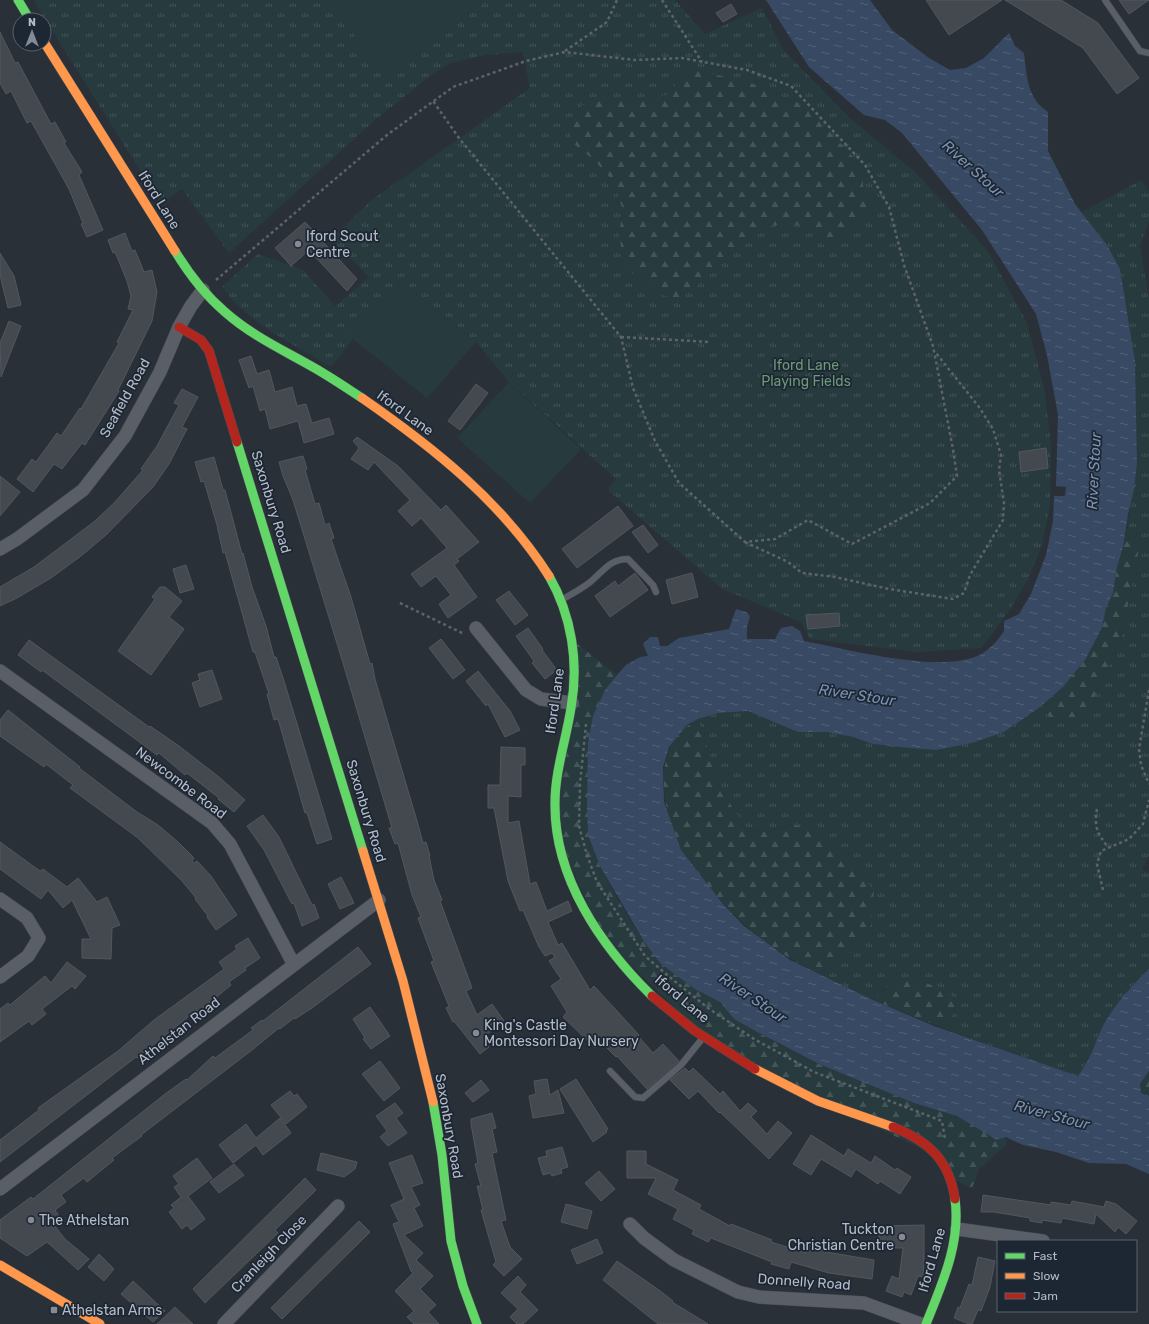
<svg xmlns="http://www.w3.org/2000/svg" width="1149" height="1324" font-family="Rubik,sans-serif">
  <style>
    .grass { fill: url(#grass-tufts) }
    .forest { fill: url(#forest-firs) }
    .pitch { fill: #273a3e }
    .water { fill: url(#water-ripples) }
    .building { fill: #444950; stroke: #52575f }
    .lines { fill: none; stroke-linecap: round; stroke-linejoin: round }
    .lane-casing { stroke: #484c53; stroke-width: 7 }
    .street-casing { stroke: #484c53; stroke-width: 14 }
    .fast-casing { stroke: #484c53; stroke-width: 10 }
    .slow-casing { stroke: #484c53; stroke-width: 10 }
    .jam-casing { stroke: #484c53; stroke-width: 10 }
    .path { stroke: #5d636a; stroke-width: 2.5; stroke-dasharray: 3 3; stroke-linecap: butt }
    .lane { stroke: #5a5e66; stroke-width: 6 }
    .street { stroke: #5a5e66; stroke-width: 13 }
    .fast { stroke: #63d668; stroke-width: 9 }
    .slow { stroke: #ff974d; stroke-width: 9 }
    .jam { stroke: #b3261e; stroke-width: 9 }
    .poi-dot { fill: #848b96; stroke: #1d2633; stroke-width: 1.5 }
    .labels { text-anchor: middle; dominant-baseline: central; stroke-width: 3.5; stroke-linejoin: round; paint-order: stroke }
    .street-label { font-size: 14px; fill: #b4bcc9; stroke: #1d2633 }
    .poi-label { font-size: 14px; fill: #b4bcc9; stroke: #1d2633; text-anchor: start }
    .park-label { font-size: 14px; fill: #6b9a76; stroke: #1d2633 }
    .water-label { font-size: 15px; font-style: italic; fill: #7c92b1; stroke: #1d2633 }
  </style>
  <defs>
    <pattern id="grass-tufts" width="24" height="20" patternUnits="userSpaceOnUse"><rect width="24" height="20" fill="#273a3e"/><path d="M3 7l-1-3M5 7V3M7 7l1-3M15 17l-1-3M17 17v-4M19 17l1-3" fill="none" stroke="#445559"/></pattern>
    <pattern id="forest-firs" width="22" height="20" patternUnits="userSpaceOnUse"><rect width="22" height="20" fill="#273a3e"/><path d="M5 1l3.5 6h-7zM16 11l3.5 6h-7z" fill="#445559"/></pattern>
    <pattern id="water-ripples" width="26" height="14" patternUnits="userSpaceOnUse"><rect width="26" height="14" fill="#384963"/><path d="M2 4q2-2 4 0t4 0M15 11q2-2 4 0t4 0" fill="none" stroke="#526178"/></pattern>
  </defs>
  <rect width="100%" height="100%" fill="#2a3038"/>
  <g class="grass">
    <path d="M33,0H675L705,34L762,8L784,51L850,118L915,172L988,251L1027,323L1045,392L1051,446L1050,506L1042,545L1029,578L1005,617L981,648L918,652L810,639L801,622L722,589L608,490L616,479L509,382L476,342L399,280L331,367C292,343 249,324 222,287L258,254L303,270L335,306L369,277L331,239L373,199L530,88L523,52L486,55L451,63L434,73L375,120L229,253L182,189L161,204Z"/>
    <path d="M1141,180L1149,191V221L1140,246L1149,298V856L1142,869L1149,873V969C1132,985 1116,1003 1105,1024C1095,1042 1089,1060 1078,1077L945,1029L960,1001L895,979L873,1000L819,974L851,953L792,824L768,832L747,831L721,789L698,719L718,713L748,711L798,732H827L853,737L873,744L936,750L1004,732L1040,707L1054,720L1090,708L1122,635L1141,539L1126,535L1137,464L1135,361L1120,269L1107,245L1082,212Z"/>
  </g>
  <g class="forest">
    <path d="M693,69L751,83L801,104L816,117L855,159L863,173V186L874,206L868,216L851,228L831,250C821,244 817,239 812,228C792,222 772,223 753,231L748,241L731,250L712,267L704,280L680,298L664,296L624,267L619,233L623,210L612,180L594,160L573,143L568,128L574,111L588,102L603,97H622L647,100L673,93C675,79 680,74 693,69Z"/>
    <path d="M1126,535L1141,539L1122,635L1090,708L1072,719L1053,720L1040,707L1063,687L1085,660L1102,628L1106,608L1113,593L1117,567Z"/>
    <path d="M571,639L617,675L605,690L588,743V835L600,866L620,903L645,943L661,964L695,989L720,1002L734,1019L784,1047L819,1064L914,1103L957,1116L997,1140L1006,1137L1007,1144L979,1169L972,1188L950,1178L940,1157L819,1101L704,1036L603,938L558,837Z"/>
    <path d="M698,719L721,789L747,831L768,832L792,824L818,832L832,842L874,890L870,929L851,953L819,974C772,951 738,923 705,882C697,872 687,862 681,851C672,834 664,803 664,784C663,754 672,734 698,719Z"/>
    <path d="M895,979C925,980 936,985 960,1001L945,1029L873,1000Z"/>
    <path d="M1149,1071V1096L1141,1093L1140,1084Z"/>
  </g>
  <g class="pitch">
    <path d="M328,0H488L385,77Z"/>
    <path d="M399,280L476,342L427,398L349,336Z"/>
    <path d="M509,382L581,449L530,503L457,438Z"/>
  </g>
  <path class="water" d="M766,0H870L892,30L929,58L950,70L966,68L984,58L1009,33L1015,46L1024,53C1027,77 1027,98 1048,112V151L1075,204L1107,245L1120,269L1135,361L1137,464L1134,489L1128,515L1123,547L1117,567L1113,593L1106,608L1102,628L1085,660L1063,687L1040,707L1004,732L972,743L936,750L910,748L873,744L853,737L827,732H798L748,711L718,713L698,719L687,725L669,747L663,767L664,802L681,850L723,904L744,926L790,960L873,1000L934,1026L1078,1076C1090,1061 1095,1042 1104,1024C1116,1003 1132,985 1149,969V1071L1140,1084L1141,1093L1149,1096V1174L1126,1164L1089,1163L1056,1152L1023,1145L1006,1137L997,1140L957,1116L914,1103L819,1064L759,1033L734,1019L720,1002L695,989L661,964L645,943L600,866L588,835L587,807L588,743L593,716L605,690L617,675L626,665L640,657L648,656L643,644L650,637H658L660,646H667L679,638L729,629L736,609L746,612L750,616L747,627V639H775L781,628L792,626L800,631L804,641C847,649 946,676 983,653C991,648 999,639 1004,631V621L1019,614L1031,594L1046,555L1053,521L1054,496H1065L1066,487L1056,486L1058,415L1047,355L1036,314L982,230L902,133L885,120L864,115L809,67Z"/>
  <g class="building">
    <path d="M926,0H1002L949,35Z"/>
    <path d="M1005,0H1061L1098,23L1139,78L1117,94L1083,48Z"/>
    <path d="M1119,0H1149L1129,14Z"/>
    <path d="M731,4L737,14L723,22L716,13Z"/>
    <path d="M0,32L15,63L18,62L51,124L55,122L66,142L64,143L82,172L79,175L103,230L87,237L81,224L83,223L69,189L31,121L27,123L11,91L6,94L0,83Z"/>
    <path d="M305,222L357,279L347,291L309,250L291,266L275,248Z"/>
    <path d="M125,233L132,251L135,250L144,272L152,270L157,292L152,321L118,390L119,391L85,445L82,443L62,469L54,464L33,492L17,479L32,459L36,462L57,433L61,436L80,408L81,409L119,343L117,342L133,310L128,309L131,296L127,281L115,252L113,253L108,240Z"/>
    <path d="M0,253L14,276L21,305L8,308L0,275Z"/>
    <path d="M9,321L21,326L1,377L0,343Z"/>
    <path d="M251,356L257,374L269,370L275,392L292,387L297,406L306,404L312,423L329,418L334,434L304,443L298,421L270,429L265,409L260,411L253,386L249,388L239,360Z"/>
    <path d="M476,384L488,393L460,430L448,421Z"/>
    <path d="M182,389L198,397L182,427L187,429L169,464L153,487L106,535L81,556L51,578L17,598L0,606V587L34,567L95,521L115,502L143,470L141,469L157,446L179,405L174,403Z"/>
    <path d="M357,437L398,466L441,510L446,505L479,542L457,559L459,561L454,565L477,597L448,618L439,604L451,595L436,576L421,587L411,574L447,548L421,518L412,526L398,511L410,500L374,462L368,470L351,459L359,448L353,441Z"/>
    <path d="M1046,448L1048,468L1021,472L1019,452Z"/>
    <path d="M303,456L307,469L305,470L315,504L319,503L325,525L329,523L334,538L331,539L351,597L370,664L372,663L375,679L417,821L423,843L426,842L430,856H429L434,880L442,900L440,901L472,988L466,991L477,1015L492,1004L504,1021L482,1038L489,1047L480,1054L454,1021L453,1022L446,1008L449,1006L431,962L434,961L418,918L421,917L412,895L398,843L395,844L389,828H392L343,663L293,500L283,476L279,462Z"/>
    <path d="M214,457L223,490H225L242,554L243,553L252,587L266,626L274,657H276L284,681L332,839L317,844L307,813H305L278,719L274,720L267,694H269L255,652H253L225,552L223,553L217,525L204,481L201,482L195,462Z"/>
    <path d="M0,476L20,492L0,516Z"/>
    <path d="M618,506L633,526L577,568L562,549Z"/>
    <path d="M643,525L658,545L648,553L632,532Z"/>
    <path d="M186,565L194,589L180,593L173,569Z"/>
    <path d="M635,573L648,590L610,617L595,596L615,581L618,586Z"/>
    <path d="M692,573L698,597L672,604L666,580Z"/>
    <path d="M160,587H165L182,601L169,617L184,629L151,675L118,651L155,599L152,597Z"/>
    <path d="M509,591L528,615L515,625L496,600Z"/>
    <path d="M839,613L840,626L808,629L806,615Z"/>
    <path d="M528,628L543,649L542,650L557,670L545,679L532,663L534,661L516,636Z"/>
    <path d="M441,639L465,670L453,679L429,648Z"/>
    <path d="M29,640L149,727L150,726L179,746L219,777L245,800L234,812L218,799L219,798L187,773L185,775L159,753L157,755L42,670L41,672L18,655Z"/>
    <path d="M212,670L222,699L200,707L192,683L200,680L198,674Z"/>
    <path d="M478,671L510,711L520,730L505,737L488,704L486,706L466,681Z"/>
    <path d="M8,710L80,767L79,768L137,812L158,825L178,842L194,858L192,861L194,863L197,861L211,876L237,915L216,930L207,917L208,916L195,899L196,898L182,881L138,838L70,788L73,785L46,764L44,767L0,736V720Z"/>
    <path d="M501,747L525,748V765H521V797L508,796V823L519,821L530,884L536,882L547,911L568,901L572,911L548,922L558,945L562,943L590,990L594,986L639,1035L638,1036L653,1053L663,1044L679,1061L647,1089L617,1056L616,1057L601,1042L595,1048L563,1017L567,1012L551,986L561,979L549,961L555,957L552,953L545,956L539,947L523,910L520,911L508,881L494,808H488V785H500Z"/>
    <path d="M263,815L279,837L312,905L314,904L319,918L302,926L294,903L292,904L264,850L247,826Z"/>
    <path d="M0,842L40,871L43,869L67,887L78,878L97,902L107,897L120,925L112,928L111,959L82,958V939H91L72,900L63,908L48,890L41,899L0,869Z"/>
    <path d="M341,877L354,903L340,909L328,884Z"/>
    <path d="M248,938L260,958L245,968L246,970L229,982L231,985L195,1015L193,1013L137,1058L136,1057L0,1162V1140L39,1110L38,1108L118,1051L154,1020L224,969L219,962L237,949L235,946Z"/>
    <path d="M358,947L371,964L312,1008L295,1019L294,1018L280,1029L279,1028L252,1050L141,1135L142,1136L112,1158L114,1160L87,1182L84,1178L61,1195L66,1202L55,1210L61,1219L54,1225L65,1239L89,1259L78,1270L47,1242L27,1256L0,1238V1220L31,1197L33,1199L165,1094L186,1079L187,1080L213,1056L215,1058L253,1030L251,1028L262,1020L263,1021Z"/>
    <path d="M67,962L86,976L75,989L72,986L42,1009L46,1014L32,1025L29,1021L0,1042V1009L8,1003L10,1005L45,976L51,983Z"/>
    <path d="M370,1007L390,1036L371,1049L363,1039L365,1038L353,1019Z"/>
    <path d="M380,1061L400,1088L384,1101L362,1074Z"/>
    <path d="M685,1068L689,1072L693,1068L720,1094L723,1091L740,1111L748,1103L757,1111L751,1117L767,1134L778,1121L792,1133L769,1159L720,1112L719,1113L698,1091L689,1099L670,1080Z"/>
    <path d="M547,1079L550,1095L558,1090L564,1113L533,1118L529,1096L536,1094L534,1081Z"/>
    <path d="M576,1079L608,1129L606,1131L607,1132L593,1142L560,1089Z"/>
    <path d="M481,1080L489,1090L473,1102L465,1093Z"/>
    <path d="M290,1091L294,1096L297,1094L307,1107L286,1124L271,1105Z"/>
    <path d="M395,1103L403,1113L396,1118L407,1133L388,1146L380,1137L387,1131L376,1116Z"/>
    <path d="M492,1113L496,1128L492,1129L497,1152L492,1153L506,1220L501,1221L510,1247L522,1259L504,1276L493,1265L496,1262L481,1210H483L477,1186H481L475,1164L478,1163L471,1124V1119Z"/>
    <path d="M280,1118L291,1133L263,1155L256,1145L233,1163L219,1145L246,1124L256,1138Z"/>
    <path d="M811,1135L844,1156L848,1149L871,1163L875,1156L895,1170L897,1168L911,1177L900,1194L880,1181L878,1184L856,1169L851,1177L821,1159L811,1175L793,1164Z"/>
    <path d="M562,1147L568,1167L561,1169L562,1173L552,1176L550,1173L543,1175L538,1158L547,1156L546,1151Z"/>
    <path d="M627,1151H646V1164L678,1180L673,1190L701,1205L699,1209L730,1226L731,1224L772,1240L771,1242L806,1253L808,1245L826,1250V1252L874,1260L872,1279L829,1273L791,1262L789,1269L771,1264L772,1262L711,1238L708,1242L692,1234L694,1230L673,1219L678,1209L648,1194L656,1178H627Z"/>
    <path d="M321,1153L357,1162L355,1169L344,1177L317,1170Z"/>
    <path d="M412,1155L423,1183L411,1187L420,1205L414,1208L423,1226L404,1235L423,1253L416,1260L433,1276L420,1289L436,1305L428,1312L439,1324H414L407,1317L414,1311L395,1291L413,1273L411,1271L393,1224L399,1222L391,1205L404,1199L389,1163Z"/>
    <path d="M197,1158L212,1178L188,1196L205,1219L191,1230L187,1225L182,1229L169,1212L174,1208L171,1205L181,1197L174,1187L179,1184L173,1176Z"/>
    <path d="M234,1164L244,1175L219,1193L210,1182Z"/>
    <path d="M599,1171L615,1189L601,1201L585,1183Z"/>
    <path d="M305,1178L316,1190L275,1230L278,1233L205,1303L193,1289Z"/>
    <path d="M983,1195L1051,1205V1202L1071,1205L1072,1201L1104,1207L1106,1201L1116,1204L1137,1221L1126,1234L1118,1227L1115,1232L1096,1214L1094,1224L1062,1218L1061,1223L1042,1220V1223L1030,1221V1218L994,1212H981Z"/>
    <path d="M566,1204L592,1211L587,1229L561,1222Z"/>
    <path d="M359,1221L370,1232L282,1319L271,1308Z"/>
    <path d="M924,1225V1259L923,1277L918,1276L911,1295L904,1292L902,1297L886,1291L892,1276L899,1279L903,1248H879V1226Z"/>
    <path d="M597,1239L603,1253L577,1264L571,1250Z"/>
    <path d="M99,1254L114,1269L104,1281L88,1267Z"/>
    <path d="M978,1257L995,1261L990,1287L981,1311L978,1310L972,1324H969L954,1318L958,1307L960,1308L969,1284L972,1285Z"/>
    <path d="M617,1261L659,1290L673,1301L672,1302L708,1324H658L603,1280Z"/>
    <path d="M518,1276L526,1285L520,1292L538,1310L523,1324H517L510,1317L518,1309L501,1293Z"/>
    <path d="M133,1281L165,1311L153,1322L121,1294Z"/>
    <path d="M175,1307L193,1324H157Z"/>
  </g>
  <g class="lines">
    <g class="lane-casing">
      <g id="lane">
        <path d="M1105,0L1140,51L1149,53"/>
        <path d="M563,599C572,594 581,589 589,583C603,572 609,559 628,559L653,585L656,592"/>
        <path d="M610,1071L635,1097L643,1098L681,1065L702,1039"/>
      </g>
    </g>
    <g class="street-casing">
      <g id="street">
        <path d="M0,549L17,539L83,490L125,436L160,372L179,327L191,306L203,290"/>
        <path d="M476,628L526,690L541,699L572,703"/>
        <path d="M0,671L212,823L230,844L293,963"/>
        <path d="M0,899L27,918L39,938L28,956L0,977"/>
        <path d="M0,1189L379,900"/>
        <path d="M630,1224L644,1238L674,1260L738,1292L759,1297L864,1303L921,1324"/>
        <path d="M957,1229L1043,1241"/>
        <path d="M224,1324L338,1206"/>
      </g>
    </g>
    <g class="fast-casing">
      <g id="fast">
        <path d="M18,0L30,20"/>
        <path d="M175,251C189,274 205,295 225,312C251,335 281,349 311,366C329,376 345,387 362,398"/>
        <path d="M237,442L363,851"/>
        <path d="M549,576C572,616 579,663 571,708C566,740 555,771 555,803C554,878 601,946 652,996"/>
        <path d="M433,1102L442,1155L451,1241L463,1286L477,1324"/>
        <path d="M926,1324C942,1284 961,1243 955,1199"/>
      </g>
    </g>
    <g class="slow-casing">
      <g id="slow">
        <path d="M44,42L175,251"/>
        <path d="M362,398C434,448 502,502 549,576"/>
        <path d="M363,851L403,981L433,1102"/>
        <path d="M755,1069L818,1101L893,1127"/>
        <path d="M0,1265L100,1324"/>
      </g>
    </g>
    <g class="jam-casing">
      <g id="jam">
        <path d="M179,327L201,340L209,351L237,442"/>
        <path d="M652,996L695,1031L755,1069"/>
        <path d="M893,1127C928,1141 949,1159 955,1199"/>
      </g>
    </g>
    <g class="path">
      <path d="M662,0L702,62"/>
      <path d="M565,51L607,22L617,0"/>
      <path d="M216,280L387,135L453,87L526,61L565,52L635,60L682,58L747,70L791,86L865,165L889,207L904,265L933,346L953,449L957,476L930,503L852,544L808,520L775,539L745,542L679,483L655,441L633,388L621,337L459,138L433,101"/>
      <path d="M621,337L710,342"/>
      <path d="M745,542L788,562L802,573L835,577L889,589L953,599L964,593L970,575L1003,520L1004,503L999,470L1001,455L993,429L979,407L936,353"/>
      <path d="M400,603L462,633L465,632"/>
      <path d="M1149,690L1139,749L1141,765L1149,784"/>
      <path d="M586,724L580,784L579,826L587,855L597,882L645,956L672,979L708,1008L754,1039L814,1072L942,1121L945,1139"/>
      <path d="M1097,809C1094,827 1097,833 1108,847"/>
      <path d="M1103,890L1097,864L1101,851L1129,839L1143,824L1149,800"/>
    </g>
    <use href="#lane" class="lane"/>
    <use href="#street" class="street"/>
    <use href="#fast" class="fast"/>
    <use href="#slow" class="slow"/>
    <use href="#jam" class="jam"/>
  </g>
  <g class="poi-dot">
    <circle cx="298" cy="244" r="4"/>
    <circle cx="476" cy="1033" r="4"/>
    <circle cx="31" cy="1220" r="4"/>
    <circle cx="902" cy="1237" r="4"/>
    <rect x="50" y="1306" width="8" height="8" rx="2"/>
  </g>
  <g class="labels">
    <g class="street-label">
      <text transform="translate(159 200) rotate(58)">Iford Lane</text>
      <text transform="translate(125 398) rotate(-61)">Seafield Road</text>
      <text transform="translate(405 413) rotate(36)">Iford Lane</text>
      <text transform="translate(271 502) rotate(73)">Saxonbury Road</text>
      <text transform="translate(555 701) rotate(-82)">Iford Lane</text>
      <text transform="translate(181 783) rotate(37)">Newcombe Road</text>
      <text transform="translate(366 811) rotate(73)">Saxonbury Road</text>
      <text transform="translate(682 999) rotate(40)">Iford Lane</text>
      <text transform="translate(179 1031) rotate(-38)">Athelstan Road</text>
      <text transform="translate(449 1126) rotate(80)">Saxonbury Road</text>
      <text transform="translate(269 1254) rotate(-46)">Cranleigh Close</text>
      <text transform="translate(932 1260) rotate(-74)">Iford Lane</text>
      <text transform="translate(804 1282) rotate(4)">Donnelly Road</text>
    </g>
    <g class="poi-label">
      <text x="306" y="236">Iford Scout<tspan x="306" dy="16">Centre</tspan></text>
      <text x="484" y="1025">King's Castle<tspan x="484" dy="16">Montessori Day Nursery</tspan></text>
      <text x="39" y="1220">The Athelstan</text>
      <text x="894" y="1229" text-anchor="end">Tuckton<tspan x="894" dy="16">Christian Centre</tspan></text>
      <text x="62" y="1310">Athelstan Arms</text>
    </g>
    <g class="park-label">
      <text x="806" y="365">Iford Lane<tspan x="806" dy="16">Playing Fields</tspan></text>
    </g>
    <g class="water-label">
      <text transform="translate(973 169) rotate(42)">River Stour</text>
      <text transform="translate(1094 471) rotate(-87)">River Stour</text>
      <text transform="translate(857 695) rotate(9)">River Stour</text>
      <text transform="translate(753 998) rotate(34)">River Stour</text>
      <text transform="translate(1052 1115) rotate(15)">River Stour</text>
    </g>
  </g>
  <rect x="997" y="1240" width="140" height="72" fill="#1d2633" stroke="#59626f"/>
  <rect x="1005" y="1253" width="20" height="6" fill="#63d668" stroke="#59626f"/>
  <text x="1033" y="1260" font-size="12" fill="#b4bcc9">Fast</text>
  <rect x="1005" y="1273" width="20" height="6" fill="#ff974d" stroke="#59626f"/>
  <text x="1033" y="1280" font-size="12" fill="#b4bcc9">Slow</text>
  <rect x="1005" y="1293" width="20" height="6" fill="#b3261e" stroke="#59626f"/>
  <text x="1033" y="1300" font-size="12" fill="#b4bcc9">Jam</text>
  <g transform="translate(32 32)"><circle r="19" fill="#1d2633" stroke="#59626f"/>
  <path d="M0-3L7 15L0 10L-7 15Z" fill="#848b96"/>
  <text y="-6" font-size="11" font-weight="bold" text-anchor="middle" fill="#b4bcc9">N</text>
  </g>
</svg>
